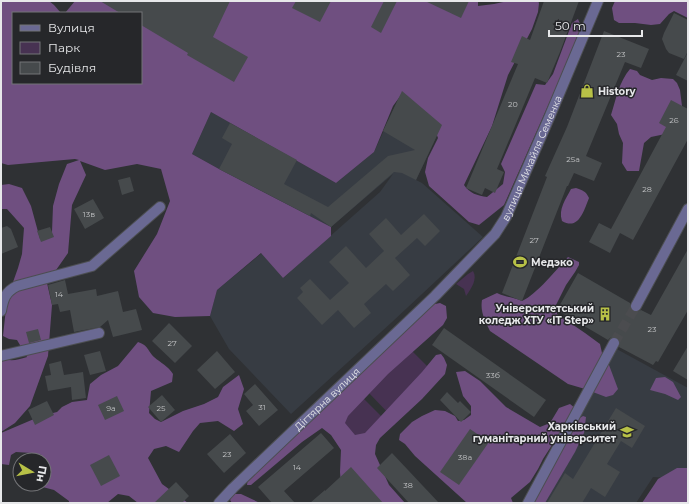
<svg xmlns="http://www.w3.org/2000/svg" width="689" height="504" font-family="Montserrat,sans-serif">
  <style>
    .built { fill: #373c43 }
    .green { fill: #473252 }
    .forest { fill: #6f4f80 }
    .building { fill: #464a4c }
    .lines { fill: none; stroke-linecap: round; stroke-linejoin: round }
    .minor-tunnel { stroke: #4b4c4f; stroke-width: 10; stroke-dasharray: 10 5; stroke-linecap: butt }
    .minor-casing { stroke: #4c4e51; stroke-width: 12 }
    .minor { stroke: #6a6993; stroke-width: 10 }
    .labels { text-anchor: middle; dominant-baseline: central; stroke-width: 3; stroke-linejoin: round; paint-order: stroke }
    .number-label { font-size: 8px; fill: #bfc0c2 }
    .poi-label { font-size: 10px; font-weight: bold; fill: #e7e8ea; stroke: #26272a; text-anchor: start }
    .street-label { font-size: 10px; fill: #e7e8ea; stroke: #26272a }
  </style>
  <rect width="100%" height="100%" fill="#2f3134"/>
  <g class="built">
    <path d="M402,91L442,125L416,180L422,183L483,237L392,322L291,414L229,349L210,316L217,290L262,253L283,278L380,192L393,174L331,227L219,169L192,154L211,112L336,183L374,152Z"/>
    <path d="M613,347L688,388V479L653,477L636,503H528Z"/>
  </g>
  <g class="green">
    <path d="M473,271C478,279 471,289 466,296L464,289L456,284L468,274Z"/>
    <path d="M410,349L435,374L392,417L368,392Z"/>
    <path d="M362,397L386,421L358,449L335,424Z"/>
  </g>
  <g class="forest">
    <path d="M1,1H49L54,5L61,13H13V83H141V13H65L75,1H478V6L494,4L508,1H538L539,3L538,12L532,29L508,75L492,126L464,185C469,193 478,196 487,197L503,184L505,172L501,164L536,84L545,85L553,74L572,23L578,19L582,29L504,205L479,225L469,222L429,186L425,172L428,158L438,138L434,127L401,95L393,106L374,152L336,183L211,112L192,154L219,169L331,227V236L283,278L261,253L217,290L210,316L175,317L153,313L139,297L134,271L157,234L170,201L161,169L137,164L105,170L80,161L86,175L72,205L68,253L47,283L52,305L48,356L30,406L15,423L1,432V358C11,362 17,360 27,357L17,340L9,339L3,336L7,299L18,268L22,254L24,228L7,209H1V185L9,184L22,188L31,206L40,239L52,232L53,206L59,184L67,164L79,160L75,159L8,165L1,163Z"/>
    <path d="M615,1H688V18L674,11L669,14L660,24L651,25L635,23H619L614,20L612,8Z"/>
    <path d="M630,69L637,71L640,75L652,80L661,78L673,79L677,83L680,90L682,106L670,133L651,137L644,143L639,171H627L622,163L623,143L619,134L617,124L611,115C616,99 619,82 630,69Z"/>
    <path d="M576,188C582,190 586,191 589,198C584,210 579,231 562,221C558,209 566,199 571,189Z"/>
    <path d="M568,257L579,262V265L575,272L566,285L556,305L557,314L585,333L600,344L602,353L609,365L618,389L613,395L606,397L585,389L568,384L490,331C485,321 480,312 482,300L497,293C505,297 513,297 522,301C537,294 556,270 568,257Z"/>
    <path d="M440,303L446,306L447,318L443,325L388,374L348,416L345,423L355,435L365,433L422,372L436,355L441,354L444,358L447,365L445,374L422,399L380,438L376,445L375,454L389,485L405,503H358L341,484L340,472L341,450L331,435L322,428L302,442L251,485H247L248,478L430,305Z"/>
    <path d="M138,342C149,346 147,350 154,357C161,363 168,366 173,374L172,382L151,391L149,413L155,419L161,422L183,411L204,404L218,397L223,387L239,375L244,389L238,409L243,424L234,431L218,421L200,423L193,431L179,452L166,446L154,449L148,458L162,484L188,503H138L129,496L118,494L107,503H69V501L54,490L35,485L26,489L18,485L20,484H44V460H39L32,453L16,452L11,455L9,465L1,464V433L41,416L57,412L62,407L72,402L87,400L90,384L101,375L118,366Z"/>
    <path d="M465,371L480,381L506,407L540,427L550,423L559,408L570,404L575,408L568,425L552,445L543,459L538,469L530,482L511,498L513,503H467L415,456L405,444L399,440L400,434L412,422L422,416L435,410L445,411L455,416L458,421L464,420L471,415V406L463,396L456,372Z"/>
    <path d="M665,377L673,382L681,397L678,400L665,394L650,390L656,378Z"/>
    <path d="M583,416L586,417L584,433L575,452L545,503H532L580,418Z"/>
    <path d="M677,468H688V503H642L658,479Z"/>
    <path d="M233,494H241L260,503H232L230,500Z"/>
  </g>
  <g class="building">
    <path d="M100,1H230L213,37L248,57L234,82L187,55L188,53L141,25V13H120Z"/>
    <path d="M296,1H331L320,22L292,8Z"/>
    <path d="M384,1H397L381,33L371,27Z"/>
    <path d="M425,1H469L461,18Z"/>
    <path d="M544,1H579L560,52L547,83L535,78L497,169L504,172L495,193L485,188L482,195L466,188L518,64L511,62L522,36L530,40Z"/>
    <path d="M674,13L688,20V51L684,59L669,53L666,49L662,39L664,33Z"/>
    <path d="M604,31L649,49L641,68L625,62L586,156L602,163L594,181L574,173L568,186H567L522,301L502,293L547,177L545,176L567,127Z"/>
    <path d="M688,52V81L676,75Z"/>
    <path d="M402,91L442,125L416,180L402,173L394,172L331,227L311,213L310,216L219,169L232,144L222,138L230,123L297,160L284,184L328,207L388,156L415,150L383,131Z"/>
    <path d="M671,100L688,109V139L633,240L620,233L610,253L589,242L599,223L611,229L666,127L659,123Z"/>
    <path d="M130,177L134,191L122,195L118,180Z"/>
    <path d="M93,199L104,218L85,229L74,209Z"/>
    <path d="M424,214L440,231L425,246L417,238L395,258L410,275L393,291L386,284L364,304L371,313L354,328L338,310L322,325L297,298L303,292L300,288L310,279L330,300L349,283L329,262L346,246L366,268L384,251L369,234L386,218L401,235Z"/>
    <path d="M7,226L11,229L18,247L1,254V228Z"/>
    <path d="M50,227L54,237L41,242L37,231Z"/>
    <path d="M688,249V310L658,362L656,361L653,365L619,347L620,342L617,338L613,337L610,338L608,340L557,310L578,273L630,303V307L633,312H637L641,310L651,315Z"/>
    <path d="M65,280L68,294L96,289L97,296L118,291L123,312L136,309L142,330L113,337L108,320L100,327L74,332L70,310L60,312L58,304L52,305L48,285Z"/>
    <path d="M169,323L192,346L175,363L152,341Z"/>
    <path d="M444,328L546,400L534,417L432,345Z"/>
    <path d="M38,329L41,340L29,343L26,332Z"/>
    <path d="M688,346V380L673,371Z"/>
    <path d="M100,351L106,371L90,375L84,355Z"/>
    <path d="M217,351L235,372L215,389L197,370Z"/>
    <path d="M61,361L64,375L83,372L86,398L72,400L71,387L48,391L45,376L51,375L49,364Z"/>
    <path d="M255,384L278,410L259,426L246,411L253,405L244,394Z"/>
    <path d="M447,392L458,403L460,401L471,412L461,422L440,400Z"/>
    <path d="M162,395L175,410L161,422L148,407Z"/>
    <path d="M117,396L124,411L105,420L98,405Z"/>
    <path d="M47,401L54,415L35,425L28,410Z"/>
    <path d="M616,408L645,426L632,448L621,441L607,464L620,472L605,497L591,488L582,503H547L565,473L573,479Z"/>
    <path d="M470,429L489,442L459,485L440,472Z"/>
    <path d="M321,433L334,448L284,491L295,503H272L258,487Z"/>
    <path d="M230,434L246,453L224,473L207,454Z"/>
    <path d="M392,453L439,503H409L377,468Z"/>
    <path d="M109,455L120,476L101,486L90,465Z"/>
    <path d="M351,467L383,503H310L325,490V491Z"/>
    <path d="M176,482L189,496L182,503H154Z"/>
  </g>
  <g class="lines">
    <path class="minor-tunnel" d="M614,343L636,306"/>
    <g class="minor-casing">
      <g id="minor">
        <path d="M636,306L688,209"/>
        <path d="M1,311C3,299 5,292 17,286L92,266L160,207"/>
        <path d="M1,356L99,333"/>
        <path id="s1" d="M219,503L233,488L435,296L495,234L506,217L549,118L598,1"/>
        <path d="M528,503L614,343"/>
      </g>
    </g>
    <use href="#minor" class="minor"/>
  </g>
  <defs>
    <g id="shop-bare" transform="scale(1.08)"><path d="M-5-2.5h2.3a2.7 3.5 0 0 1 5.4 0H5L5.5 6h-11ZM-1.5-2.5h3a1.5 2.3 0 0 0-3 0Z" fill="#b8c147" stroke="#26272a" stroke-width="2.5" paint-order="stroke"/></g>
    <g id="stadium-bare" transform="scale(1.08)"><path d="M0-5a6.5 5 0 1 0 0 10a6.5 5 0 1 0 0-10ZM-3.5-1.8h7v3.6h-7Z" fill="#b8c147" stroke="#26272a" stroke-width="2.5" paint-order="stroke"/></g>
    <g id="building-bare" transform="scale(1.08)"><path d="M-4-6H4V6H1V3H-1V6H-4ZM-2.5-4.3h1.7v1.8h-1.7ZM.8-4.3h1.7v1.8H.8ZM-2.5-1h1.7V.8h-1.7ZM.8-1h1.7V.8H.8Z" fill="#b8c147" stroke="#26272a" stroke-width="2.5" paint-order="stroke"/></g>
    <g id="university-bare" transform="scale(1.08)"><path d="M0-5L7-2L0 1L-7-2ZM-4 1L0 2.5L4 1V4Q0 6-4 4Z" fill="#b8c147" stroke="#26272a" stroke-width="2.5" paint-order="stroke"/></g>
  </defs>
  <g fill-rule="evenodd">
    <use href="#shop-bare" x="587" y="91"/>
    <use href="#stadium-bare" x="520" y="262"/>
    <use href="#building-bare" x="605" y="314"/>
    <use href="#university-bare" x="627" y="432"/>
  </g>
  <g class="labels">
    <g class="number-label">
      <text x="621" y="54">23</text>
      <text x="513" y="104">20</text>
      <text x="674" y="120">26</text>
      <text x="573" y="159">25а</text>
      <text x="647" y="189">28</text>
      <text x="89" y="214">13в</text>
      <text x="534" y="240">27</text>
      <text x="59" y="294">14</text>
      <text x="652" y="329">23</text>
      <text x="172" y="343">27</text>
      <text x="493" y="375">33б</text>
      <text x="262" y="407">31</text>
      <text x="111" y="408">9а</text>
      <text x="161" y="408">25</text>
      <text x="227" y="454">23</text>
      <text x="465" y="457">38а</text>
      <text x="297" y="467">14</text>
      <text x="408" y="485">38</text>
    </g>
    <g class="poi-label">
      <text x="598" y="91">History</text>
      <text x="531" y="262">Медэко</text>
      <text x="594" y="308" text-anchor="end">Університетський<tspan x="594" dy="12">коледж ХТУ «IT Step»</tspan></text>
      <text x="616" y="426" text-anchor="end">Харківський<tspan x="616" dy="12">гуманітарний університет</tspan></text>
    </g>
    <g class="street-label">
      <text stroke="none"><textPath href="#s1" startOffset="470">вулиця Михайля Семенка</textPath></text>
      <text stroke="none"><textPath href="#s1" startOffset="150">Дігтярна вулиця</textPath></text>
    </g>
  </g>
  <rect width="689" height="504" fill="none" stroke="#e7e8ea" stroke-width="4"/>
  <rect x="12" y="12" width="130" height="72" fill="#26272a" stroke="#737477"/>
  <rect x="20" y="25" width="20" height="6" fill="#6a6993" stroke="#737477"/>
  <text x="48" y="32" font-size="12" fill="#e7e8ea">Вулиця</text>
  <rect x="20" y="42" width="20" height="12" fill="#473252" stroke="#737477"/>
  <text x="48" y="52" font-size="12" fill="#e7e8ea">Парк</text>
  <rect x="20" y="62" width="20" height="12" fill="#464a4c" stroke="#737477"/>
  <text x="48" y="72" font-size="12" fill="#e7e8ea">Будівля</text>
  <g transform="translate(32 472) rotate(100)"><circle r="19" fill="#26272a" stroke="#737477"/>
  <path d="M0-3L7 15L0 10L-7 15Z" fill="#b8c147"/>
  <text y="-6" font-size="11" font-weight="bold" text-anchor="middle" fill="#e7e8ea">Пн</text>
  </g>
  <path d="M549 30v6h93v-6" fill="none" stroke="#e7e8ea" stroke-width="2"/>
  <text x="555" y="30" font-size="12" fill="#e7e8ea" stroke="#26272a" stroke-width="3" paint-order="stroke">50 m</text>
</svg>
